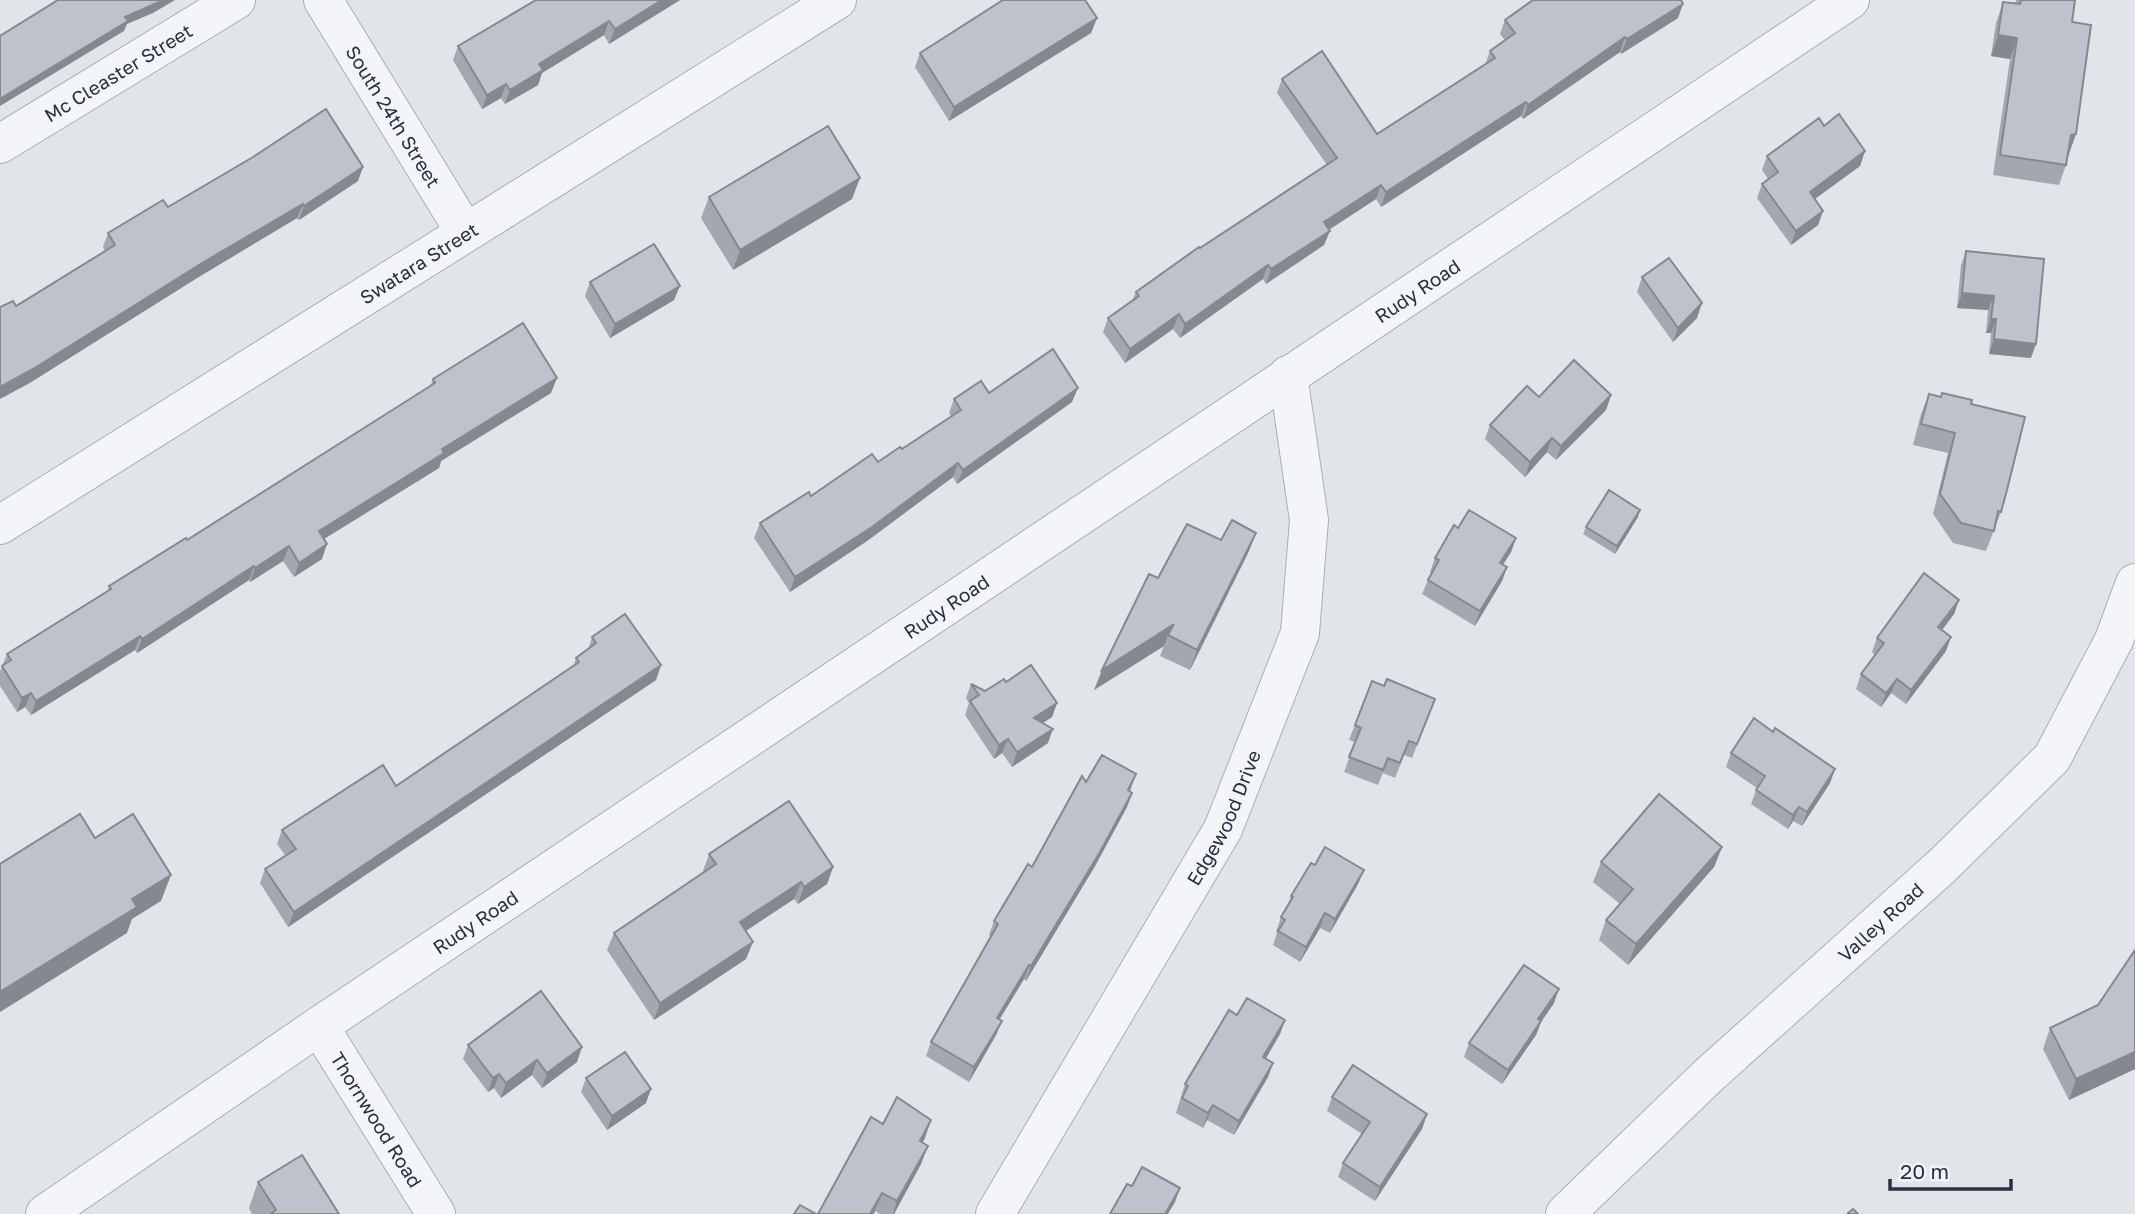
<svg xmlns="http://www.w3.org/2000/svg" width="2135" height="1214" font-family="'Golos Text',sans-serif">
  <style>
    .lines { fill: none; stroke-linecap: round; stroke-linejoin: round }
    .minor-casing { stroke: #aaaeb7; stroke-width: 40 }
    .minor { stroke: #f4f5f8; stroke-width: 38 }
    .wall { fill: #a3a7af }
    .shaded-wall { fill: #85888f }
    .building { fill: #bec2cc; stroke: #85888f; stroke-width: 2 }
    .labels { text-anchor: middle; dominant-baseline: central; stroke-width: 6; stroke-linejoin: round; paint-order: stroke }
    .street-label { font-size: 19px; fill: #293041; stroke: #f0f3f7 }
  </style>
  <rect width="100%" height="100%" fill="#e1e4e9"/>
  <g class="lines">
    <g class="minor-casing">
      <g id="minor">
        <path id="s1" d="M323,0L465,232"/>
        <path id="s2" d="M0,144L236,0"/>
        <path id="s3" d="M0,525L837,0"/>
        <path id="s4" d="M319,1026L436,1214"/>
        <path id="s5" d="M45,1214L319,1026L1850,0"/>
        <path id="s6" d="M995,1214L1223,829L1300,633L1309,520L1288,375"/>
        <path id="s7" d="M1565,1214L1709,1075L1941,867L2052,758L2114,640L2135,583"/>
      </g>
    </g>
    <use href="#minor" class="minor"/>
  </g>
  <g class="wall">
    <path d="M536,0H680L609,44L604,35L542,73L538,85L505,104L501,98L482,109L453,60L458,46Z"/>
    <path d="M2016,0H2075L2072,22L2069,154L2066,165L2059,185L1993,175L2010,59L1991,56L1996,23L2003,2L2015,4Z"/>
    <path d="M1097,18L1091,33L949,121L915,67L920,53Z"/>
    <path d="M1678,18L1621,54L1620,52L1523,119L1521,116L1381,207L1376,199L1329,230L1324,245L1266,284L1263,279L1180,338L1173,329L1125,363L1103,332L1108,318L1132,301L1136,292L1327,165L1277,93L1282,79L1377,134L1485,65L1490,51L1505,40L1500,34L1505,20Z"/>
    <path d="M1824,126L1865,151L1860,166L1815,199L1823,211L1818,225L1791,245L1757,198L1762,184L1768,179L1762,170L1767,156Z"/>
    <path d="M358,181L299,220L297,218L197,278L28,384L16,306L105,251L103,247L108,233L168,207Z"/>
    <path d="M709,197L852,199L733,270L701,218Z"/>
    <path d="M1966,251L2031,358L1989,354L1991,333H1986L1988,310L1957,308L1961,265Z"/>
    <path d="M1642,277L1697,318L1673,342L1637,292Z"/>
    <path d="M590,282L674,300L610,338L585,296Z"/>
    <path d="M433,379L551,393L441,461L439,468L324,539L322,559L294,577L283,561L250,582L249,580L137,653L135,650L31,715L25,707L17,712L0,686V671L7,654L108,591L109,586L187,540L430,387Z"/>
    <path d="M989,393L1072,402L957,484L953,477L867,541L790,592L754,538L760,523L902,449L951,416L949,413L954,399Z"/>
    <path d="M1929,394L1971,404L2001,512L1986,551L1953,543L1933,514L1948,453L1913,445L1921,414Z"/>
    <path d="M1611,395L1606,410L1556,460L1547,452L1525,477L1485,439L1490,425L1539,397Z"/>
    <path d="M1638,517L1615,554L1583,534L1586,527Z"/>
    <path d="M1458,528L1516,538L1511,552L1503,564L1507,567L1502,581L1475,626L1422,594L1428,580L1432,573L1430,572L1435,558Z"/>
    <path d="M1256,533L1248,553L1190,670L1160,656L1164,646L1094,690L1158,578L1221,540Z"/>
    <path d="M1959,600L1954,614L1942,630L1946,651L1906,704L1891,693L1881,707L1856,689L1861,674L1875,655L1872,652L1877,638Z"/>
    <path d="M592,637L661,665L656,680L288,927L260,883L265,869L285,855L277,844L282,830L396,786L574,665L576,658L588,650Z"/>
    <path d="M1372,681L1430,713L1412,758L1404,755L1395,778L1383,773L1378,785L1344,772L1355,742L1349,740Z"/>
    <path d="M971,684L985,691L1057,703L1052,717L1043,723L1048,743L1012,767L1002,753L994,759L965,715L969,703L966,698Z"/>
    <path d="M1773,732L1835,769L1830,783L1802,826L1793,821L1788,829L1751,804L1757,788L1726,767L1731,753Z"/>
    <path d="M1086,782L1131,788L1130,791L1132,793L1127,807L1095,866L1026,981L1024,979L999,1019L1002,1021L996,1035L969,1082L926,1056L931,1042L991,937L989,935L994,921L1032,867Z"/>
    <path d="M1722,847L1714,867L1628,965L1599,940L1606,920L1620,904L1593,882L1601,862Z"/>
    <path d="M709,854L833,867L827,884L798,904L794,899L746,931V959L654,1020L607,950L614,933L704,872L703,871Z"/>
    <path d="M1315,865L1364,870L1358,884L1330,933L1320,928L1300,962L1273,945L1277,933L1276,932L1281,917L1287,907L1291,896Z"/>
    <path d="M2135,950V1069L2069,1100L2043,1049L2050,1028L2098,1005Z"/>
    <path d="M1554,1003L1541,1022L1536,1035L1502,1084L1464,1057L1469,1043Z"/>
    <path d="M1237,1015L1285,1020L1280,1034L1266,1059L1273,1063L1268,1077L1234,1135L1207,1120L1203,1128L1176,1113L1185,1084Z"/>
    <path d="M468,1045L577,1062L542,1088L532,1075L501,1098L494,1088L488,1092L463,1059Z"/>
    <path d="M586,1078L646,1103L607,1130L581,1092Z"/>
    <path d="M1332,1097L1427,1114L1422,1129L1375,1201L1338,1177L1343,1163L1362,1134L1327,1111Z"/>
    <path d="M883,1124L925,1138L922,1143L921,1164L894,1214H880L875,1211Z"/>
    <path d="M258,1182L339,1214H252L249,1208Z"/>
  </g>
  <g class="shaded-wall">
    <path d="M162,0H175L153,13L127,24L124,31L0,106V99L125,17Z"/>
    <path d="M662,0H680L609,44L615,29Z"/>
    <path d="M1683,4L1678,18L1621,54L1627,39Z"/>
    <path d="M1097,18L1091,33L949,121L954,107Z"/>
    <path d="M609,21L604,35L542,73L538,85L505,104L510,90L539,64Z"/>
    <path d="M1998,35L2017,38L2010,59L1991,56Z"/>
    <path d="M1625,37L1620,52L1523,119L1528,105Z"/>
    <path d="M506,84L501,98L482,109L487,95Z"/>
    <path d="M1526,102L1521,116L1381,207L1386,192Z"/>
    <path d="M2076,134L2069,154L2063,155L2071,135Z"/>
    <path d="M1865,151L1860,166L1805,206L1810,192Z"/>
    <path d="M363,167L358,181L299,220L304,206Z"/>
    <path d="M860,178L852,199L733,270L740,250Z"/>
    <path d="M1381,185L1376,199L1319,236L1324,222Z"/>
    <path d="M303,204L297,218L197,278L28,384L0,399V387L202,263Z"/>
    <path d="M1823,211L1818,225L1791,245L1796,231Z"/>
    <path d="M1330,231L1324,245L1266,284L1271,269Z"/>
    <path d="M1268,265L1263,279L1180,338L1185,324Z"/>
    <path d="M680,286L674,300L610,338L615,324Z"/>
    <path d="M1962,293L1994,296L1988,310L1957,308Z"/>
    <path d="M1702,303L1697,318L1673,342L1678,328Z"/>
    <path d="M1179,314L1173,329L1125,363L1130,349Z"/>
    <path d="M1991,319H1996L1991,333H1986Z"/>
    <path d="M1994,339L2036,344L2031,358L1989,354Z"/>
    <path d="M557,378L551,393L441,461L439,468L314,545L319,531L442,449Z"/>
    <path d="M1078,388L1072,402L957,484L963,470Z"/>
    <path d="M1611,395L1606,410L1556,460L1561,446Z"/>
    <path d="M1552,438L1547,452L1525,477L1530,462Z"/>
    <path d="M958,463L953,477L867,541L790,592L795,577Z"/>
    <path d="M1640,510L1638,517L1615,554L1617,546Z"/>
    <path d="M1256,533L1248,553L1190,670L1197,650Z"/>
    <path d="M1516,538L1511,552L1495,577L1500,563Z"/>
    <path d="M327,544L322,559L294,577L299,563Z"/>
    <path d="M289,546L283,561L250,582L255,568Z"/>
    <path d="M254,566L249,580L137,653L142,639Z"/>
    <path d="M1507,567L1502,581L1475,626L1480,611Z"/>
    <path d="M1959,600L1954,614L1933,642L1938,627Z"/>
    <path d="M1174,624L1168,635L1164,646L1094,690L1102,670Z"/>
    <path d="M140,636L135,650L31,715L36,701Z"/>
    <path d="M1951,637L1946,651L1906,704L1911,690Z"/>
    <path d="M661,665L656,680L288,927L294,912Z"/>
    <path d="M1897,679L1891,693L1881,707L1886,693Z"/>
    <path d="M31,693L25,707L17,712L22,698Z"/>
    <path d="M1057,703L1052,717L1029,732L1034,718Z"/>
    <path d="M1053,729L1048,743L1012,767L1017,752Z"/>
    <path d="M1008,739L1002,753L994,759L999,745Z"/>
    <path d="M1835,769L1830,783L1802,826L1807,812Z"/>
    <path d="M1136,774L1131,788L1122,804L1128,790Z"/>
    <path d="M1132,793L1127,807L1095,866L1026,981L1031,966Z"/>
    <path d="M1799,807L1793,821L1788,829L1793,815Z"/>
    <path d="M1722,847L1714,867L1628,965L1636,944Z"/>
    <path d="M833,867L827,884L798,904L804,887Z"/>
    <path d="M1364,870L1358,884L1330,933L1335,919Z"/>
    <path d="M171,875L161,901L132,919L127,933L0,1012V992L132,899Z"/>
    <path d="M801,882L794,899L733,939L740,922Z"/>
    <path d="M1325,913L1320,928L1300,962L1306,947Z"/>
    <path d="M753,942L746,959L654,1020L660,1003Z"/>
    <path d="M1029,965L1024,979L992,1032L997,1018Z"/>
    <path d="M1559,989L1554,1003L1541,1022L1536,1035L1502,1084L1508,1070L1538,1019Z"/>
    <path d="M1285,1020L1280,1034L1258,1071L1263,1057Z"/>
    <path d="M1002,1021L996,1035L969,1082L974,1067Z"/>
    <path d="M582,1047L577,1062L542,1088L547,1073Z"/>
    <path d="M2135,1052V1069L2069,1100L2076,1079Z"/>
    <path d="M537,1060L532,1075L501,1098L506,1083Z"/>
    <path d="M1273,1063L1268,1077L1234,1135L1239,1121Z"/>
    <path d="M499,1074L494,1088L488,1092L493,1078Z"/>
    <path d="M651,1089L646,1103L607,1130L612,1116Z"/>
    <path d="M1213,1105L1207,1120L1203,1128L1208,1113Z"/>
    <path d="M1427,1114L1422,1129L1375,1201L1380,1187Z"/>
    <path d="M931,1120L925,1138L913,1160L920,1141Z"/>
    <path d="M928,1146L921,1164L894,1214H893L897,1201Z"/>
    <path d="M1180,1188L1175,1202L1168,1214H1165Z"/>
    <path d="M882,1193L875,1211L874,1214H870Z"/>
  </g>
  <g class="building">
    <path d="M58,0H162L157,3L125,17L128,21L0,99V36Z"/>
    <path d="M536,0H662L615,29L609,21L539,64L543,70L510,90L506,84L487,95L458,46Z"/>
    <path d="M1003,0H1085L1097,18L954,107L920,53Z"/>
    <path d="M1533,0H1681L1683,4L1627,39L1625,37L1528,105L1526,102L1386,192L1381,185L1324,222L1330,231L1271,269L1268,265L1185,324L1179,314L1130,349L1108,318L1139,296L1136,292L1199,247L1200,248L1337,158L1282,79L1322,51L1377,134L1495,58L1490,51L1515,33L1505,20Z"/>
    <path d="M2021,0H2075L2072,22L2091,25L2076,134L2071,135L2066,165L2000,155L2017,38L1998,35L2003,2L2020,4Z"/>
    <path d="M326,109L363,167L304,206L303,204L202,263L33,369L0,387V307L13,301L16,306L115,245L108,233L163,200L168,207L253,157Z"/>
    <path d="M1839,114L1865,151L1810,192L1823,211L1796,231L1762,184L1778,172L1767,156L1819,118L1824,126Z"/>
    <path d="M828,126L860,178L740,250L709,197Z"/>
    <path d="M654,244L680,286L615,324L590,282Z"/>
    <path d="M1966,251L2044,259L2036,344L1994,339L1996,319H1991L1994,296L1962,293Z"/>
    <path d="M1669,258L1702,303L1678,328L1642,277Z"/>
    <path d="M523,323L557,378L442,449L444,453L319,531L327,544L299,563L289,546L255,568L254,566L142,639L140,636L36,701L31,693L22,698L2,666L11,660L7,654L111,589L109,586L186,538L187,540L435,383L433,379Z"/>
    <path d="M1053,349L1078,388L963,470L958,463L872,527L795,577L760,523L809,492L811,496L872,454L878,462L900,447L902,449L961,410L954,399L981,381L989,393Z"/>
    <path d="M1574,360L1611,395L1561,446L1552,438L1530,462L1490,425L1527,386L1539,397Z"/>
    <path d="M1942,393L1972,400L1971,404L2025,417L2007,490L2001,512L1998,511L1994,531L1961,523L1940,494L1955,433L1921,424L1929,394L1941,397Z"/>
    <path d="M1609,490L1640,510L1617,546L1586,527Z"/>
    <path d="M1469,510L1516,538L1500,563L1507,567L1480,611L1428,580L1439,560L1435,558L1454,525L1458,528Z"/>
    <path d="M1232,520L1256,533L1197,650L1168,635L1174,624L1102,670L1149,574L1158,578L1187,524L1221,540Z"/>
    <path d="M1924,573L1959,600L1938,627L1951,637L1911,690L1897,679L1886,693L1861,674L1884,643L1877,638Z"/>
    <path d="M625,614L661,665L294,912L265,869L296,849L282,830L383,765L396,786L579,662L576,658L596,643L592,637Z"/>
    <path d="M1031,665L1057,703L1034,718L1053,729L1017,752L1008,739L999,745L970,701L979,695L971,684L985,691L1004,679L1006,682Z"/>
    <path d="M1387,679L1435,699L1417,744L1409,741L1400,763L1388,758L1383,770L1349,757L1361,728L1355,725L1372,681L1384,686Z"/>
    <path d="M1754,718L1773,732L1775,728L1835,769L1807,812L1799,807L1793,815L1756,790L1765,776L1731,753Z"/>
    <path d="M1102,755L1136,774L1128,790L1132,793L1100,852L1031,966L1029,965L997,1018L1002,1021L974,1067L931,1042L998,924L994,921L1028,864L1032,867L1082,776L1086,782Z"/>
    <path d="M1659,794L1722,847L1636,944L1606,920L1633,889L1601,862Z"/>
    <path d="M789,801L833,867L804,887L801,882L740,922L753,942L660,1003L614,933L716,864L709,854Z"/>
    <path d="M80,814L95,838L133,814L171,875L132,899L137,907L0,992V864Z"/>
    <path d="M1325,847L1364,870L1335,919L1325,913L1306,947L1278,931L1285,920L1281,917L1293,897L1291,896L1311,863L1315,865Z"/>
    <path d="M2135,950V1052L2076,1079L2050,1028L2098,1005Z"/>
    <path d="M1524,965L1559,989L1538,1019L1541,1021L1508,1070L1469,1043Z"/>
    <path d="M541,991L582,1047L547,1073L537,1060L506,1083L499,1074L493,1078L468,1045Z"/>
    <path d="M1247,998L1285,1020L1263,1057L1273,1063L1239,1121L1213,1105L1208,1113L1182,1098L1188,1086L1185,1084L1229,1010L1237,1015Z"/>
    <path d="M625,1052L651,1089L612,1116L586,1078Z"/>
    <path d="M1353,1065L1427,1114L1380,1187L1343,1163L1370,1122L1332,1097Z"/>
    <path d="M897,1097L931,1120L920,1141L928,1146L897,1201L882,1193L870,1214H818L871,1117L883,1124Z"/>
    <path d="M302,1155L339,1214H270L276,1210L258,1182Z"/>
    <path d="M1142,1167L1180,1188L1165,1214H1110L1127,1184L1132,1186Z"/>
    <path d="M800,1205L816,1214H794Z"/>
    <path d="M1853,1209L1858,1214H1847Z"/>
  </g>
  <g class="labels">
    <g class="street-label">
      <text stroke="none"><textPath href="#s2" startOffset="138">Mc Cleaster Street</textPath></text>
      <text stroke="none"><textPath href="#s1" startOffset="136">South 24th Street</textPath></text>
      <text stroke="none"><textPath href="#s3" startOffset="494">Swatara Street</textPath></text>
      <text stroke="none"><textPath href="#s5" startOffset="1654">Rudy Road</textPath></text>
      <text stroke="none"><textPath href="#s5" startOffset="1087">Rudy Road</textPath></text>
      <text stroke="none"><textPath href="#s6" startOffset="458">Edgewood Drive</textPath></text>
      <text stroke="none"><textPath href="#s7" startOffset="430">Valley Road</textPath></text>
      <text stroke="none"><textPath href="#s5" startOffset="520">Rudy Road</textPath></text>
      <text stroke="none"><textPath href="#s4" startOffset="110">Thornwood Road</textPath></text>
    </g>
  </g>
  <path d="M1890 1179v10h121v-10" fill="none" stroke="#293041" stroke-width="3.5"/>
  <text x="1900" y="1179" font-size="21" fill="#293041" stroke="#f0f3f7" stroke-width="5" paint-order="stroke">20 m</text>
</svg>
